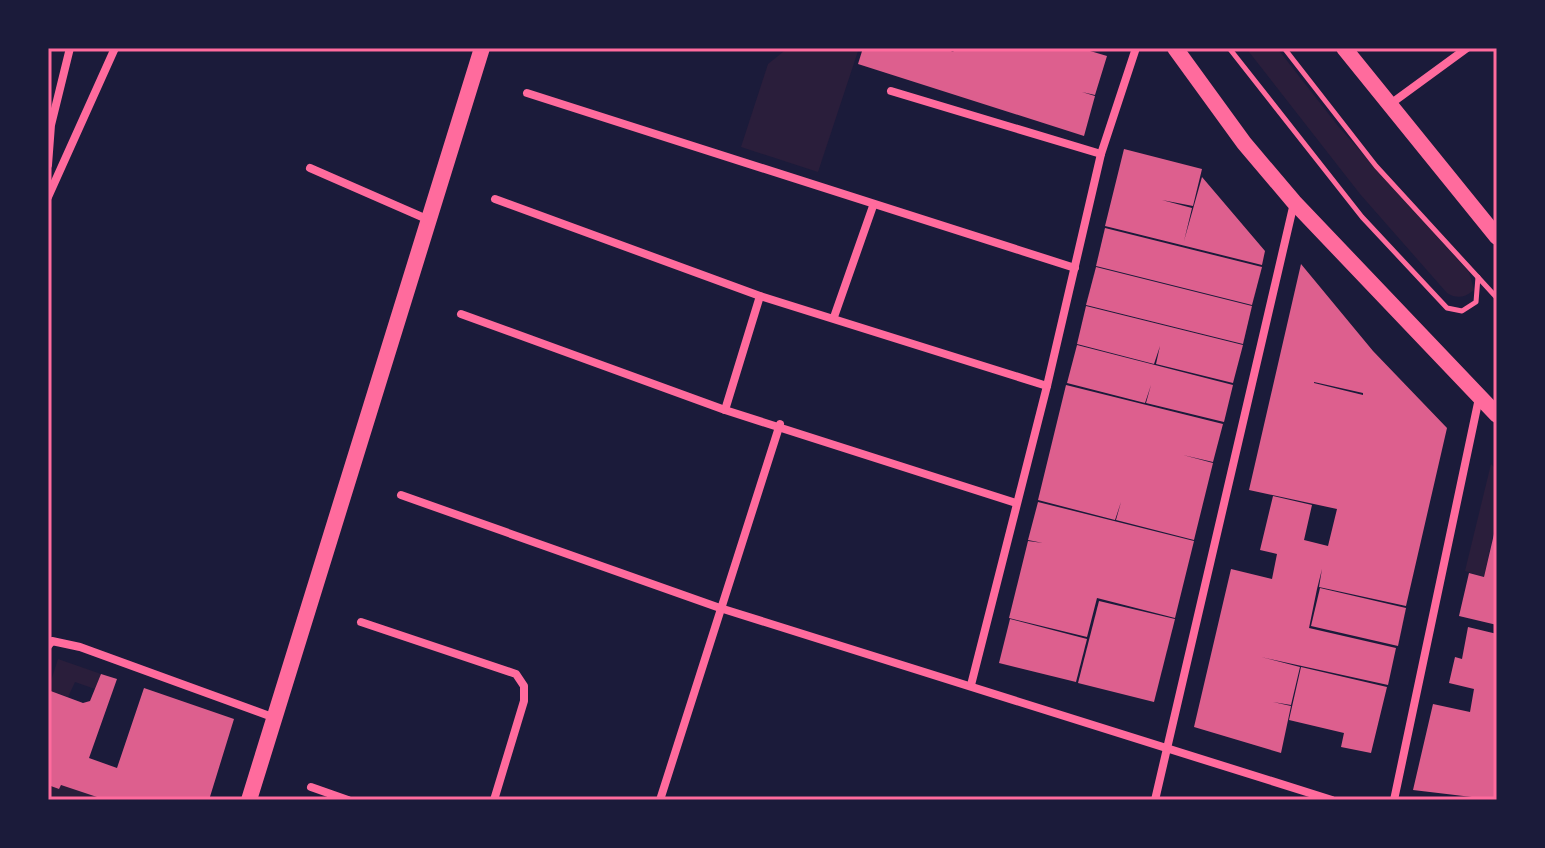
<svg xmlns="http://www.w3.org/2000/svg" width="1545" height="848" font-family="Inter,sans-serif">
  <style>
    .green { fill: #2a1e3b }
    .building { fill: #dd5f8e; fill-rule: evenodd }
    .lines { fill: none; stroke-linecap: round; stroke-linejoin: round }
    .path { stroke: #ff6b9d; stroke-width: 5 }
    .minor { stroke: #ff6b9d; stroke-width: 8 }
    .secondary { stroke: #ff6b9d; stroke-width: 16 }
    .neatline { fill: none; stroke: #ff6b9d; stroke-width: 3 }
  </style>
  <rect width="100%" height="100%" fill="#1b1b3a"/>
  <g class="green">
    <path d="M788,48H859L818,172L741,147L768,64Z"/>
    <path d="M1246,48H1277L1338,126L1469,272L1474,290C1464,298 1457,299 1447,293L1360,194Z"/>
    <path d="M1491,464L1497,470V535H1493L1484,577L1465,571Z"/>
    <path d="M58,659L101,674L95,689L75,682L68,697L48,690Z"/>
    <path d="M48,785L59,789L61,785L106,800H48Z"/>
  </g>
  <g class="building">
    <path d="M863,48H941L954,52L947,48H1080L1107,56L1095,95L1082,92L1095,96L1084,136L858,64Z"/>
    <path d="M1124,149L1202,169L1193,206L1162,200L1192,208L1184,241L1202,177L1265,251L1262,265L1105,226Z"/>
    <path d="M1105,228L1262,267L1252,305L1096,266Z"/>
    <path d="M1301,264L1373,351L1447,428L1406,606L1319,587L1322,569L1317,589L1309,628L1396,648L1388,685L1261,657L1300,667L1291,705L1273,702L1291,706L1281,753L1194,727L1231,569L1272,579L1277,554L1260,550L1273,496L1312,505L1304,540L1328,546L1337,509L1249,490ZM1314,382L1363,393V395L1314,383Z"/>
    <path d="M1096,267L1252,306L1243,344L1086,305Z"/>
    <path d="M1086,306L1243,345L1233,383L1156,364L1160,346L1154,364L1077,344Z"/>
    <path d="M1077,345L1233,385L1224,422L1146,403L1151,385L1145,403L1067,383Z"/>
    <path d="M1066,385L1223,424L1213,462L1183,455L1213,463L1194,540L1116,520L1121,502L1115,520L1038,500Z"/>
    <path d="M1038,502L1194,541L1175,618L1097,598L1087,637L1009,618L1028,541L1043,543L1028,540Z"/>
    <path d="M1494,534L1497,535V625L1459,616L1469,573L1484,577Z"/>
    <path d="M1320,588L1406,608L1398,646L1311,626Z"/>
    <path d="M1099,601L1175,619L1154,702L1078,683Z"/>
    <path d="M1010,619L1087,639L1076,682L999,663Z"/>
    <path d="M1468,627L1497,634V800L1413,790L1433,704L1470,712L1474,689L1449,683L1455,657L1462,659Z"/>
    <path d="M1301,667L1387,687L1371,753L1341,747L1344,733L1289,720Z"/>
    <path d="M101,674L117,679L89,758L117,768L144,688L234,719L209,800H106L61,785L59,789L48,785V690L83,703L90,701Z"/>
  </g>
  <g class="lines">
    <g class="path">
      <path d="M1229,48L1362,217L1447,308L1462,311L1476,302L1478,277"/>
      <path d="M1284,48L1376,166L1497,298"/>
    </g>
    <g class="minor">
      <path d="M891,91L1101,154"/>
      <path d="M527,93L1075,268"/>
      <path d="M1389,105L1467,48"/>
      <path d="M48,165L51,125L70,48"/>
      <path d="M310,168L429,220"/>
      <path d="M48,197L115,48"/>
      <path d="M495,199L760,296L1047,386"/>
      <path d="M461,314L725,410L1016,503"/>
      <path d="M834,317L873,206"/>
      <path d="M725,410L760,296"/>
      <path d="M401,495L720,608L1332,800"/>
      <path d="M361,622L516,674L524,686V701L494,800"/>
      <path d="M48,646L52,641L80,647L275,718"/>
      <path d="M971,685L1047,386L1101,154L1136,48"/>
      <path d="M311,787L348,800"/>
      <path d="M660,800L780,424"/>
      <path d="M1155,800L1294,203"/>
      <path d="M1394,800L1479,398"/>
    </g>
    <g class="secondary">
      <path d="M1175,48L1244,143L1294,202L1497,415"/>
      <path d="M1344,48L1497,237"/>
      <path d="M249,800L482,48"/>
    </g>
  </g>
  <rect width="1545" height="848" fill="none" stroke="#1b1b3a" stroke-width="100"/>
  <rect x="50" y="50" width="1445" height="748" class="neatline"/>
</svg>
